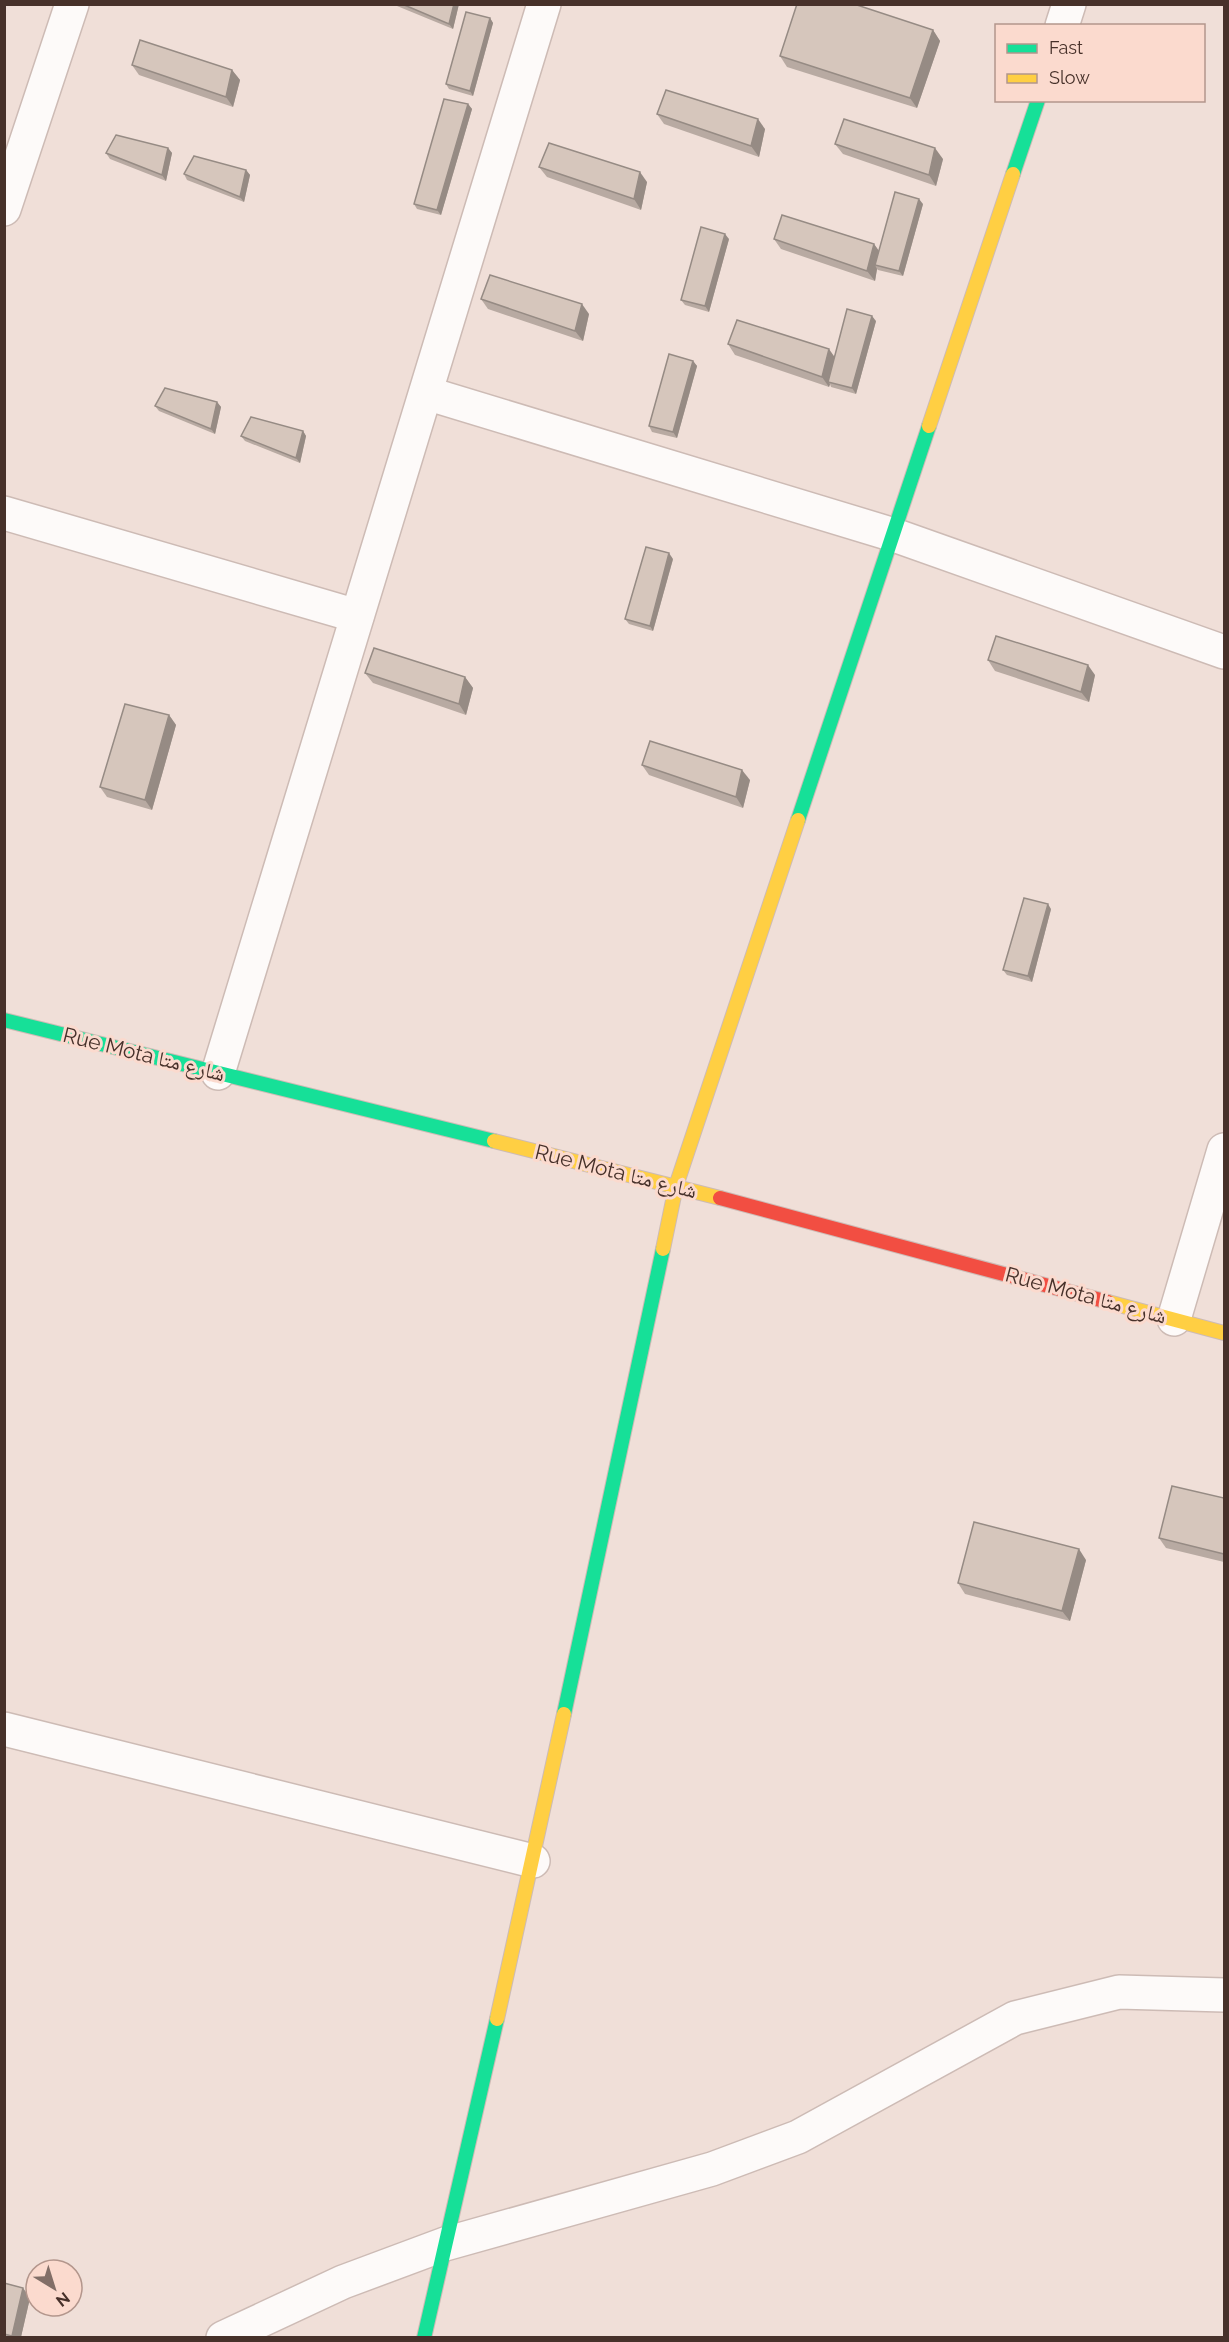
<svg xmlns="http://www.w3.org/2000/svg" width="1229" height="2342" font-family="Raleway,'Noto Naskh Arabic',sans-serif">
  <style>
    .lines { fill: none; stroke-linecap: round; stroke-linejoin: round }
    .street-casing { stroke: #cdbbb5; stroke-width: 36 }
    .fast-casing { stroke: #cdbbb5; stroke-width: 16 }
    .slow-casing { stroke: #cdbbb5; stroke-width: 16 }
    .jam-casing { stroke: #cdbbb5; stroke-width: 16 }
    .street { stroke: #fdfaf9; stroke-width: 33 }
    .fast { stroke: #16e098; stroke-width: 14 }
    .slow { stroke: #ffcf43; stroke-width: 14 }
    .jam { stroke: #f24e42; stroke-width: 14 }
    .wall { fill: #b8aaa2 }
    .shaded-wall { fill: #968b84 }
    .building { fill: #d6c6bc; stroke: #968b84; stroke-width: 1.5 }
    .labels { text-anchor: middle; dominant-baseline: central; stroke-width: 6; stroke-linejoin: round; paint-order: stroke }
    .street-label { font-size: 21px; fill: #47312a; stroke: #fbdace }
  </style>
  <rect width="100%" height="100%" fill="#f0dfd8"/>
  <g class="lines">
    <g class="street-casing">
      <g id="street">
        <path d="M1062,26L1069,4"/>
        <path d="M4,209L72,4"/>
        <path d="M426,393L894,535L1224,652"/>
        <path d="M4,513L357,616"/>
        <path d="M218,1073L544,4"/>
        <path d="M1174,1319L1224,1150"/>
        <path d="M4,1729L533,1861"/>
        <path d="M223,2338L343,2282L445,2244L712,2169L798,2137L1015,2018L1119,1992L1224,1995"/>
      </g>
    </g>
    <g class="fast-casing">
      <g id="fast">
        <path d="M1013,174L1038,100"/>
        <path d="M798,820L929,426"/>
        <path d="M4,1020L494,1141"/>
        <path d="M564,1714L663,1249"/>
        <path d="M424,2338L497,2019"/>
      </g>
    </g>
    <g class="slow-casing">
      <g id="slow">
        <path d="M929,426L1013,174"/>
        <path d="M494,1141L720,1198"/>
        <path d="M663,1249L676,1186L798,820"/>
        <path d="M1108,1302L1224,1333"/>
        <path d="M497,2019L564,1714"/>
      </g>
    </g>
    <g class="jam-casing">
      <path id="jam" d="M720,1198L1108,1302"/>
    </g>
    <use href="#street" class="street"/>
    <use href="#fast" class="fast"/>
    <use href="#slow" class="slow"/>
    <use href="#jam" class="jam"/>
  </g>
  <g class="wall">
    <path d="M396,4H459L453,29L397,6Z"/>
    <path d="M490,18L493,23L473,96L449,89L446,84Z"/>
    <path d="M933,30L940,41L917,108L787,67L780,56Z"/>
    <path d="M132,65L232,70L240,80L233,107L139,75Z"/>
    <path d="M468,104L472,109L441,215L417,209L414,204Z"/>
    <path d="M657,114L765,129L759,157L664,124Z"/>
    <path d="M835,144L943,159L936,186L843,154Z"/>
    <path d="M168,148L172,153L166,181L110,159L106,153Z"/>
    <path d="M539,167L647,182L641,210L547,177Z"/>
    <path d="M246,170L250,175L244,202L187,180L184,174Z"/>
    <path d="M923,204L903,276L878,270L877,269L875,281L781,249L774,239L874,244L879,251Z"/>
    <path d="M729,239L709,312L685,305L681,300Z"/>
    <path d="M481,299L589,314L583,341L488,309Z"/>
    <path d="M876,321L856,394L831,387L830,384L829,387L735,355L728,344L834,357Z"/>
    <path d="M693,361L697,366L677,438L652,432L649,426Z"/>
    <path d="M217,402L221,407L215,434L159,411L155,406Z"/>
    <path d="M303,431L306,436L300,463L245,441L241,436Z"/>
    <path d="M673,559L653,631L629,624L625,619Z"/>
    <path d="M988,660L1095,675L1089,702L995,671Z"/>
    <path d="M365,673L465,677L473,688L466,715L373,683Z"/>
    <path d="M169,715L176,725L152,810L107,797L100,787Z"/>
    <path d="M642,765L750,780L743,808L649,775Z"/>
    <path d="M1051,909L1032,982L1007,975L1003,970Z"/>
    <path d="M1224,1498V1562L1166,1548L1159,1538Z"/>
    <path d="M1086,1560L1070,1621L965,1594L958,1583Z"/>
    <path d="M4,2283L23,2288L30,2298L21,2337H4Z"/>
  </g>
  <g class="shaded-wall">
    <path d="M454,4H459L453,29L449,24Z"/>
    <path d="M490,18L493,23L473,96L470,91Z"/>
    <path d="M933,30L940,41L917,108L910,98Z"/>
    <path d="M232,70L240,80L233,107L226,97Z"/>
    <path d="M468,104L472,109L441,215L437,210Z"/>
    <path d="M758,119L765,129L759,157L751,146Z"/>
    <path d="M168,148L172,153L166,181L162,175Z"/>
    <path d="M935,148L943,159L936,186L929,175Z"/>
    <path d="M246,170L250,175L244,202L240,197Z"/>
    <path d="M640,172L647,182L641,210L634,199Z"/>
    <path d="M919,199L923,204L903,276L899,271Z"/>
    <path d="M725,234L729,239L709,312L705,306Z"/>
    <path d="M874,244L881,254L875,265L877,269L875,281L867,271Z"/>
    <path d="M582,304L589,314L583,341L575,331Z"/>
    <path d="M872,316L876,321L856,394L852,388Z"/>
    <path d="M829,349L836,359L828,382L830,384L829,387L822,377Z"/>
    <path d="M693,361L697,366L677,438L673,432Z"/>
    <path d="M217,402L221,407L215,434L211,429Z"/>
    <path d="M303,431L306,436L300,463L296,458Z"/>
    <path d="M669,553L673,559L653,631L650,626Z"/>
    <path d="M1088,665L1095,675L1089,702L1081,692Z"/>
    <path d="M465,677L473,688L466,715L459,704Z"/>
    <path d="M169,715L176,725L152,810L145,800Z"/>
    <path d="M742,770L750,780L743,808L736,797Z"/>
    <path d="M1048,904L1051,909L1032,982L1028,976Z"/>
    <path d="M1079,1549L1086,1560L1070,1621L1062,1611Z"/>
    <path d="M23,2288L30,2298L21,2337H13L12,2336Z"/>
  </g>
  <g class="building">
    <path d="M402,4H454L449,24Z"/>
    <path d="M797,4H854L933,30L910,98L780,56Z"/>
    <path d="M466,12L490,18L470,91L446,84Z"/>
    <path d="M140,40L232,70L226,97L132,65Z"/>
    <path d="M666,90L758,119L751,146L657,114Z"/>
    <path d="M444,99L468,104L437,210L414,204Z"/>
    <path d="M844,119L935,148L929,175L835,144Z"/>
    <path d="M116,135L168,148L162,175L106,153Z"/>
    <path d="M549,143L640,172L634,199L539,167Z"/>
    <path d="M194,156L246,170L240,197L184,174Z"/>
    <path d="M895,192L919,199L899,271L875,265Z"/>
    <path d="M782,215L874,244L867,271L774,239Z"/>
    <path d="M701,227L725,234L705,306L681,300Z"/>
    <path d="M490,275L582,304L575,331L481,299Z"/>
    <path d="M847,309L872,316L852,388L828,382Z"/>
    <path d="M737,320L829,349L822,377L728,344Z"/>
    <path d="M669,354L693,361L673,432L649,426Z"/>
    <path d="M165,388L217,402L211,429L155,406Z"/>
    <path d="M251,417L303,431L296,458L241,436Z"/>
    <path d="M646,547L669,553L650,626L625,619Z"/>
    <path d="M996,636L1088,665L1081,692L988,660Z"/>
    <path d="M374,648L465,677L459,704L365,673Z"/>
    <path d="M125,704L169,715L145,800L100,787Z"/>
    <path d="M650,741L742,770L736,797L642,765Z"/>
    <path d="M1024,898L1048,904L1028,976L1003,970Z"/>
    <path d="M1172,1486L1224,1498V1554L1159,1538Z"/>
    <path d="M974,1522L1079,1549L1062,1611L958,1583Z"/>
    <path d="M4,2283L23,2288L12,2336L4,2334Z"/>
  </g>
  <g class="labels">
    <g class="street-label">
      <text transform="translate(144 1054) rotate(14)">Rue Mota شارع متا</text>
      <text transform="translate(616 1171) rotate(14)">Rue Mota شارع متا</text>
      <text transform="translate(1086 1295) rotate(15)">Rue Mota شارع متا</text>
    </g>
  </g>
  <rect width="1229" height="2342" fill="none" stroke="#47312a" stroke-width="12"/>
  <rect x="995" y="24" width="210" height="78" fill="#fbdace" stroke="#b3968c" stroke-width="1.5"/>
  <rect x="1007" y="44" width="30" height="9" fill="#16e098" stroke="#b3968c" stroke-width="1.5"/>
  <text x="1049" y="54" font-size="18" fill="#47312a">Fast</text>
  <rect x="1007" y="74" width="30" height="9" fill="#ffcf43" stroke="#b3968c" stroke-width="1.5"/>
  <text x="1049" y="84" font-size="18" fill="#47312a">Slow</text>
  <g transform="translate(54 2288) rotate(142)"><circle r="28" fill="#fbdace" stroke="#b3968c" stroke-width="1.5"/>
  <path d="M0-4.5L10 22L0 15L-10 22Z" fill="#826e67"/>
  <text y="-9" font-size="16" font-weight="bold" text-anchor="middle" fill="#47312a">N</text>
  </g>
</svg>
